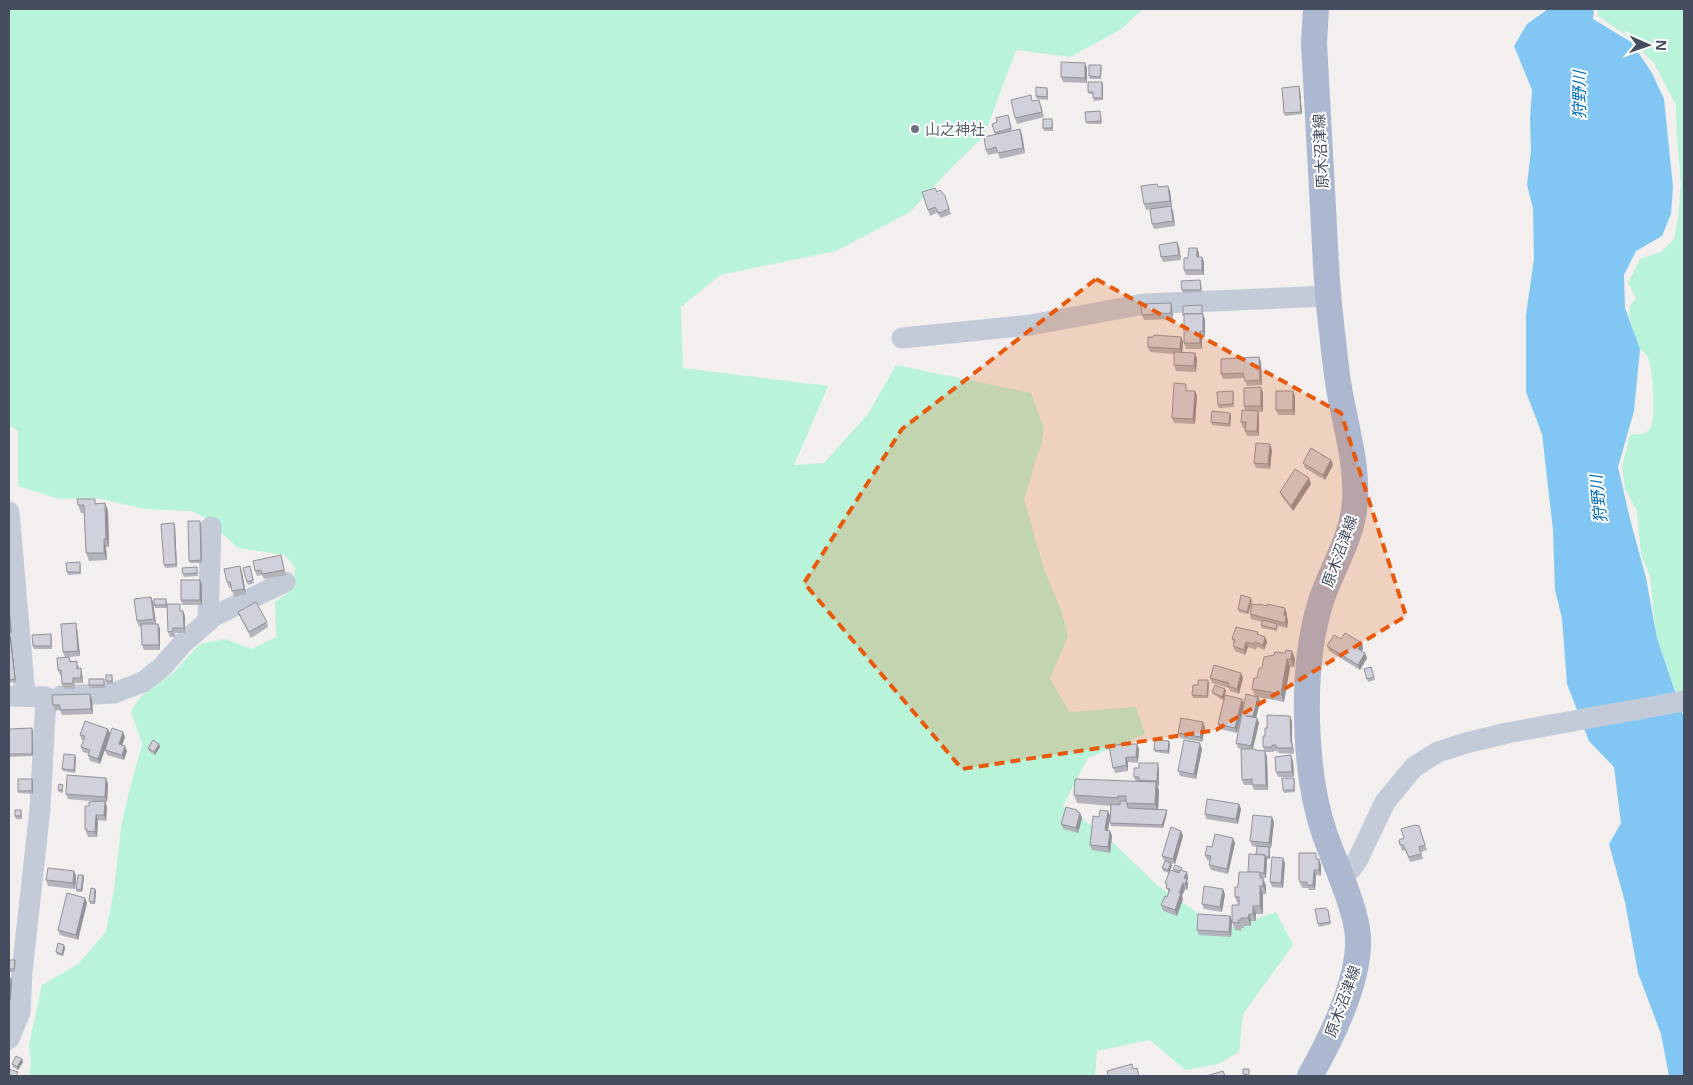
<svg xmlns="http://www.w3.org/2000/svg" width="1693" height="1085" font-family="'Open Sans','Noto Sans JP',sans-serif">
  <style>
    .green { fill: #b9f3da }
    .water { fill: #82c7f4 }
    .lines { fill: none; stroke-linecap: round; stroke-linejoin: round }
    .minor { stroke: #c4cbd8; stroke-width: 21 }
    .major { stroke: #acb7d0; stroke-width: 26 }
    .wall { fill: #b3b4bb }
    .shaded-wall { fill: #929299 }
    .building { fill: #d0d1da; stroke: #929299 }
    .marked { fill: #e8590c; fill-opacity: 0.2; stroke: #e8590c; stroke-width: 4; stroke-dasharray: 10 6; stroke-linejoin: round }
    .worship-dot { fill: #6b7280; stroke: #fff; stroke-width: 2 }
    .labels { text-anchor: middle; dominant-baseline: central; stroke-width: 4; stroke-linejoin: round; paint-order: stroke }
    .worship-label { font-size: 15px; fill: #5b616d; stroke: #fff; text-anchor: start }
    .street-label { font-size: 15px; fill: #454d5e; stroke: #fff }
    .water-label { font-size: 16px; font-style: italic; fill: #006db6; stroke: #fff }
  </style>
  <rect width="100%" height="100%" fill="#f2efee"/>
  <g class="green">
    <path d="M9,9H1143L1120,30L1070,57L1016,50L984,136L952,167L910,212L836,251L720,275L681,307L683,368L828,386L794,465L824,463L868,414L896,365L1031,393L1044,428L1041,446L1036,459L1024,499L1044,569L1061,610L1068,637L1050,678L1069,712L1136,707L1145,734L1088,758L1063,806L1104,834L1157,885L1223,930L1276,912L1293,945L1243,1014L1239,1052L1218,1064L1185,1070L1150,1040L1097,1051L1095,1076H29L31,1061L29,1045L42,985L78,964L106,932L114,890L121,827L130,788L142,744L131,712L140,697L173,673L200,644L225,639L252,649L276,637L275,602L292,590L295,568L285,555L238,548L204,517L191,511L145,509L97,498L59,499L18,486V431L9,425Z"/>
    <path d="M1598,9H1684V716L1656,635L1650,576L1641,554L1637,511L1625,488L1622,467L1630,435C1636,434 1645,435 1649,430C1657,421 1653,366 1647,355C1645,352 1640,350 1637,348L1629,314L1630,306L1636,298L1628,283L1640,259L1661,252L1674,239L1678,218L1681,183L1677,141L1676,105L1654,63L1623,33L1598,16Z"/>
  </g>
  <path class="water" d="M1548,9H1594L1593,19L1631,42L1652,73L1664,99L1673,187L1671,214L1662,236L1636,251L1624,275L1625,308L1640,349L1634,411L1618,467L1630,519L1646,578L1657,638L1684,718V1076H1669L1661,1034L1638,973L1625,902L1609,844L1621,823L1614,767L1589,741L1567,684L1562,618L1555,590L1553,530L1542,434L1526,392V315L1534,259L1533,208L1527,185L1531,151L1530,118L1532,90L1514,46L1527,24Z"/>
  <g class="lines">
    <g class="minor">
      <path d="M902,338L1031,325L1144,304L1328,296"/>
      <path d="M9,512L25,696"/>
      <path d="M208,621L211,527"/>
      <path d="M9,696L46,697L40,809L22,972L20,1012L9,1039"/>
      <path d="M61,696L114,693L143,682L162,667L183,643L214,616L285,582"/>
      <path d="M1341,876L1352,868L1358,859L1385,802L1414,767L1438,752L1466,743L1507,733L1684,701"/>
    </g>
    <path class="major" d="M1310,1076C1331,1039 1360,980 1358,937C1356,907 1335,864 1325,835C1312,798 1308,760 1307,720C1306,682 1309,641 1320,604C1331,569 1354,536 1355,499C1357,462 1345,424 1339,388C1335,364 1333,339 1330,314C1326,279 1325,243 1323,208C1320,153 1317,98 1314,43L1316,9"/>
  </g>
  <g class="wall">
    <path d="M1085,63L1087,68V83L1063,82L1061,77Z"/>
    <path d="M1101,65L1102,68L1101,79H1090L1089,76Z"/>
    <path d="M1103,84V100L1094,101L1093,94H1089L1088,92Z"/>
    <path d="M1299,86L1300,89L1302,114L1285,116L1284,113Z"/>
    <path d="M1048,90V100L1037,99L1036,96Z"/>
    <path d="M1041,105L1044,117L1017,124L1015,118Z"/>
    <path d="M1101,114L1102,124H1087L1086,122Z"/>
    <path d="M1008,115L1012,130L1007,132L1020,129L1022,135L1025,153L1000,159L998,153L988,155L986,150L995,134L992,124L997,122Z"/>
    <path d="M1053,121V131H1044L1043,128Z"/>
    <path d="M1158,187L1170,191L1172,206H1171L1173,211L1175,226L1154,229L1152,224L1150,209L1146,210L1144,204Z"/>
    <path d="M937,192L945,196L951,214L941,218L937,213L930,216L928,210Z"/>
    <path d="M1177,242L1179,247L1181,260L1163,262L1161,257Z"/>
    <path d="M1199,253V257L1204,262V275H1186L1184,270L1188,258Z"/>
    <path d="M1200,280L1201,283L1202,292L1183,293L1182,290Z"/>
    <path d="M1172,308L1173,319L1144,320L1142,315Z"/>
    <path d="M1202,308L1203,314L1205,320V337H1202V349H1186L1184,343V317L1183,315Z"/>
    <path d="M1153,337H1181L1183,342L1182,353H1195L1197,359L1196,372L1176,371L1174,365V354L1150,352L1148,347Z"/>
    <path d="M1259,357L1261,362L1262,385L1247,386L1244,378L1223,379L1221,374Z"/>
    <path d="M1188,389V391H1195L1197,396L1195,424L1174,423L1172,418Z"/>
    <path d="M1233,391L1234,393V407L1219,408L1218,405Z"/>
    <path d="M1263,393V412H1258L1259,416V436H1247L1245,431V428H1243L1241,422L1245,410L1244,406Z"/>
    <path d="M1295,396V415H1278L1276,410Z"/>
    <path d="M1231,415L1230,427L1212,425L1211,422Z"/>
    <path d="M1272,450L1270,469L1256,468L1254,463Z"/>
    <path d="M1331,460L1333,465L1325,480L1305,468L1303,463Z"/>
    <path d="M1311,484L1293,511L1282,497L1280,492Z"/>
    <path d="M105,503L108,511L109,547H106L107,560L89,561L86,553L84,513H81L78,505Z"/>
    <path d="M174,523L175,526L177,567L165,568L164,565Z"/>
    <path d="M201,524L202,563H190L189,561Z"/>
    <path d="M281,555L286,575L264,579L262,575L257,576L255,571Z"/>
    <path d="M81,565V574L68,575L67,572Z"/>
    <path d="M240,566L242,572L246,594L234,597L231,587L229,588L227,582Z"/>
    <path d="M197,567L198,576L184,577L183,574Z"/>
    <path d="M251,569L254,583L248,585L247,582Z"/>
    <path d="M202,585V605H182L181,600Z"/>
    <path d="M151,597L153,602L156,624H158L160,629V650H144L142,645L141,626L139,627L137,621Z"/>
    <path d="M167,601V608H155L154,605Z"/>
    <path d="M1252,601L1248,614L1239,612L1238,609Z"/>
    <path d="M1259,605L1267,606L1287,614V617L1288,621L1287,628L1278,626L1277,631L1262,628L1261,625L1262,622L1251,619L1250,614Z"/>
    <path d="M182,609L185,616V633H175V637H170L168,632Z"/>
    <path d="M238,612L267,622L268,627L251,638L240,617Z"/>
    <path d="M77,628L80,656L69,657L71,661L79,666V668L82,674L83,683H75V689H64L62,684V675H60L58,670L65,657L63,652Z"/>
    <path d="M1258,632L1259,635L1265,637L1267,642L1264,650L1257,647L1256,650L1248,647L1245,655L1235,651L1233,646L1234,644L1232,639Z"/>
    <path d="M51,634L52,637V649H34L33,646Z"/>
    <path d="M9,636L11,638L16,682L9,683Z"/>
    <path d="M1341,639L1362,643L1363,649L1362,651L1365,653L1367,658L1360,670L1329,651L1327,646Z"/>
    <path d="M1292,651L1295,659L1294,667H1290L1284,702L1258,697L1260,702L1256,718L1259,723L1253,749L1256,750L1265,751L1263,747L1265,736L1292,721V743L1294,749V754L1278,753L1277,751H1274V752H1265L1267,757L1268,790H1254L1252,785H1244L1242,780L1241,749L1238,748L1236,743L1255,696L1252,689L1262,668L1285,653Z"/>
    <path d="M1371,667L1375,680L1368,682L1364,669Z"/>
    <path d="M113,678V684H107L106,681Z"/>
    <path d="M1210,678H1243L1239,694L1230,691L1229,688L1212,683Z"/>
    <path d="M104,679L105,682V688H90L89,685Z"/>
    <path d="M1209,683L1208,698H1193L1192,695L1198,685Z"/>
    <path d="M1225,689L1226,691L1223,700L1213,694L1212,692Z"/>
    <path d="M92,699L93,714L62,715L60,710L55,711L53,705Z"/>
    <path d="M1244,704L1237,733L1220,729L1218,724Z"/>
    <path d="M1203,722L1205,728L1202,742L1180,738L1178,733Z"/>
    <path d="M9,729L33,731V756L9,757Z"/>
    <path d="M108,729L110,734L123,732L125,737L122,745L127,751L124,760L107,755L105,750L108,741L100,764L90,761L88,755L89,754L83,752L81,747L84,740H82L80,735Z"/>
    <path d="M1169,741L1170,744L1169,754L1155,752L1154,750Z"/>
    <path d="M159,744L160,747L155,755L149,751L148,748Z"/>
    <path d="M1109,746L1139,749L1138,763L1128,762V771L1115,773L1113,768Z"/>
    <path d="M1202,749L1196,779L1180,776L1178,771Z"/>
    <path d="M76,758L75,773L63,771L62,769Z"/>
    <path d="M1293,761L1294,777H1278L1276,772Z"/>
    <path d="M1159,769V786H1157L1159,790L1158,810L1167,813L1163,828L1111,826L1110,823L1111,806L1077,803L1074,795L1136,782L1134,777Z"/>
    <path d="M106,778L108,784L107,802H105L107,807L106,821L98,820L97,837H88L85,829L89,806L100,802L68,799L66,794Z"/>
    <path d="M1294,778L1295,780V792L1284,793L1283,790Z"/>
    <path d="M32,779L33,782V794L18,793V791Z"/>
    <path d="M63,785V793L59,792L58,790Z"/>
    <path d="M1239,804L1241,809L1238,824L1206,819L1205,814Z"/>
    <path d="M21,810L22,812V819H16L15,816Z"/>
    <path d="M1108,811L1110,816L1108,831H1110L1112,836L1110,853L1092,850L1090,845L1099,817Z"/>
    <path d="M1078,813H1080L1082,818L1078,833L1063,829L1061,824Z"/>
    <path d="M1274,822L1271,848H1270V859H1267L1266,878H1262H1263L1266,886V894H1263V914H1256V921H1251V926H1244V928H1241L1242,931L1235,930L1232,922L1238,905L1235,897L1238,887L1248,872L1256,854L1257,847L1252,846L1250,841Z"/>
    <path d="M1181,831L1183,836L1175,864L1167,862L1171,863L1172,866L1170,870L1174,871L1173,869L1183,871L1187,872L1188,878L1187,881L1188,884L1187,890L1185,889L1182,896L1183,899L1177,916L1163,911L1161,905L1167,897L1169,893L1165,883L1169,873L1163,871L1162,868L1165,861H1164L1162,856Z"/>
    <path d="M1421,832L1427,850L1421,852L1423,859L1410,862L1405,850L1402,851L1399,840Z"/>
    <path d="M1235,843L1228,874L1211,870L1209,865L1210,861L1207,860L1205,855L1212,847Z"/>
    <path d="M1318,858L1321,865V876L1316,875L1315,890H1309L1308,888H1303L1301,886L1299,880Z"/>
    <path d="M1285,863L1283,888L1272,887L1270,882Z"/>
    <path d="M74,871L76,876L75,889L48,886L46,880Z"/>
    <path d="M83,875L84,878L82,892H77L76,889Z"/>
    <path d="M95,889L96,891L95,904H90L89,901Z"/>
    <path d="M1225,894L1222,912L1204,909L1202,904Z"/>
    <path d="M87,903L78,940L60,935L58,930Z"/>
    <path d="M1327,910H1328L1329,913L1331,924L1319,927L1318,924Z"/>
    <path d="M1230,916L1232,921L1231,937L1199,935L1197,930Z"/>
    <path d="M64,945L65,948L63,956L57,955L56,952Z"/>
    <path d="M9,960H15L16,963L15,972H9Z"/>
    <path d="M22,1059L23,1062L18,1070L13,1067L12,1064Z"/>
  </g>
  <g class="shaded-wall">
    <path d="M1085,63L1087,68V83L1085,78Z"/>
    <path d="M1102,82L1103,84V100L1102,98Z"/>
    <path d="M1299,86L1300,89L1302,114L1301,112Z"/>
    <path d="M1020,129L1022,135L1025,153L1023,148Z"/>
    <path d="M1168,186L1170,191L1172,206L1170,201Z"/>
    <path d="M1171,206L1173,211L1175,226L1173,221Z"/>
    <path d="M1177,242L1179,247L1181,260L1179,255Z"/>
    <path d="M1197,248L1199,253V262L1197,257Z"/>
    <path d="M1202,257L1204,262V275L1202,270Z"/>
    <path d="M1171,303L1172,308L1173,319L1171,313Z"/>
    <path d="M1203,314L1205,320V337L1203,331Z"/>
    <path d="M1200,331L1202,337V349L1200,343Z"/>
    <path d="M1181,337L1183,342L1182,355L1180,349Z"/>
    <path d="M1195,353L1197,359L1196,372L1194,366Z"/>
    <path d="M1259,357L1261,362L1262,385L1260,380Z"/>
    <path d="M1261,387L1263,393V412L1261,406Z"/>
    <path d="M1195,391L1197,396L1195,424L1193,419Z"/>
    <path d="M1293,391L1295,396V415L1293,410Z"/>
    <path d="M1258,411L1259,416V436L1257,431Z"/>
    <path d="M1230,413L1231,415L1230,427L1229,424Z"/>
    <path d="M9,443L10,446L9,462Z"/>
    <path d="M1270,444L1272,450L1270,469L1268,464Z"/>
    <path d="M1331,460L1333,465L1325,480L1323,475Z"/>
    <path d="M1309,478L1311,484L1293,511L1291,506Z"/>
    <path d="M105,503L108,511L109,547L106,539Z"/>
    <path d="M200,521L201,524L202,563L201,560Z"/>
    <path d="M174,523L175,526L177,567L176,564Z"/>
    <path d="M104,539L106,547L107,560L104,553Z"/>
    <path d="M240,566L242,572L246,594L244,589Z"/>
    <path d="M200,580L202,585V605L200,600Z"/>
    <path d="M151,597L153,602L156,624L154,619Z"/>
    <path d="M1251,598L1252,601L1248,614L1247,612Z"/>
    <path d="M9,603L12,635L11,632Z"/>
    <path d="M1285,608L1287,614V617L1288,621L1287,628L1285,623L1284,615Z"/>
    <path d="M183,611L185,616V633L184,628Z"/>
    <path d="M76,623L77,628L80,656L78,651Z"/>
    <path d="M158,624L160,629V650L159,645Z"/>
    <path d="M10,636L11,638L16,682L15,679Z"/>
    <path d="M1265,637L1267,642L1264,650L1263,645Z"/>
    <path d="M1246,642L1248,647L1245,655L1244,650Z"/>
    <path d="M1362,643L1363,649L1360,654L1358,649Z"/>
    <path d="M1292,651L1295,659L1294,667L1291,659Z"/>
    <path d="M1365,653L1367,658L1360,670L1358,665Z"/>
    <path d="M1287,659L1290,667L1284,702L1281,694Z"/>
    <path d="M81,668L82,674L83,683L81,678Z"/>
    <path d="M1241,673L1243,678L1239,694L1237,689Z"/>
    <path d="M1208,680L1209,683L1208,698L1207,696Z"/>
    <path d="M1225,689L1226,691L1223,700L1222,697Z"/>
    <path d="M90,694L92,699L93,714L91,709Z"/>
    <path d="M1258,697L1260,702L1255,722L1253,716Z"/>
    <path d="M1242,699L1244,704L1237,733L1235,728Z"/>
    <path d="M1290,716L1292,721V748L1291,743Z"/>
    <path d="M1257,718L1259,723L1252,752L1251,746Z"/>
    <path d="M1203,722L1205,728L1202,742L1200,737Z"/>
    <path d="M32,728L33,731V756L32,754Z"/>
    <path d="M108,729L110,734L100,764L98,759Z"/>
    <path d="M123,732L125,737L121,749L119,744Z"/>
    <path d="M1169,741L1170,744L1169,754L1168,751Z"/>
    <path d="M1200,743L1202,749L1196,779L1194,774Z"/>
    <path d="M159,744L160,747L155,755L154,752Z"/>
    <path d="M1137,744L1139,749L1138,763L1136,757Z"/>
    <path d="M125,746L127,751L124,760L122,755Z"/>
    <path d="M1265,751L1267,757L1268,790L1266,785Z"/>
    <path d="M75,755L76,758L75,773L74,770Z"/>
    <path d="M1291,755L1293,761L1294,777L1292,772Z"/>
    <path d="M1126,757L1128,762V771L1126,765Z"/>
    <path d="M1158,763L1159,769V786L1157,781Z"/>
    <path d="M106,778L108,784L107,802L105,797Z"/>
    <path d="M32,779L33,782V794L32,791Z"/>
    <path d="M1156,782L1159,790L1158,812L1155,804Z"/>
    <path d="M105,801L107,807L106,821L104,815Z"/>
    <path d="M1239,804L1241,809L1238,824L1236,819Z"/>
    <path d="M1077,810L1079,815L1080,813L1082,818L1078,833L1076,828Z"/>
    <path d="M1167,810V813L1163,828L1162,825Z"/>
    <path d="M1108,811L1110,816L1107,836L1105,830Z"/>
    <path d="M96,815L98,820L97,837L95,832Z"/>
    <path d="M1272,817L1274,822L1271,848L1269,843Z"/>
    <path d="M1110,831L1112,836L1110,853L1108,847Z"/>
    <path d="M1181,831L1183,836L1175,864L1173,859Z"/>
    <path d="M1233,838L1235,843L1228,874L1227,869Z"/>
    <path d="M1269,847L1270,850V859L1269,857Z"/>
    <path d="M1265,855L1267,860L1266,878L1264,873Z"/>
    <path d="M1283,858L1285,863L1283,888L1281,883Z"/>
    <path d="M1319,859L1321,865V876L1319,870Z"/>
    <path d="M1171,863L1172,866L1169,873L1168,870Z"/>
    <path d="M1314,870L1316,875L1315,890L1313,885Z"/>
    <path d="M74,871L76,876L75,889L73,883Z"/>
    <path d="M1187,872L1188,878L1187,881L1188,884L1187,890L1185,884L1184,878Z"/>
    <path d="M83,875L84,878L82,892L81,890Z"/>
    <path d="M1263,878L1266,886V894L1263,886Z"/>
    <path d="M1183,883L1185,889L1182,896L1183,899L1177,916L1175,910Z"/>
    <path d="M1260,886L1263,894V914L1260,906Z"/>
    <path d="M95,889L96,891L95,904L94,902Z"/>
    <path d="M1223,889L1225,894L1222,912L1220,907Z"/>
    <path d="M85,898L87,903L78,940L76,935Z"/>
    <path d="M1253,906L1256,914V921L1253,914Z"/>
    <path d="M1249,914L1251,921V926L1248,918Z"/>
    <path d="M1230,916L1232,921L1231,937L1229,932Z"/>
    <path d="M64,945L65,948L63,956L62,954Z"/>
    <path d="M11,978L12,981L11,1001L10,999Z"/>
    <path d="M22,1059L23,1062L18,1070L17,1067Z"/>
  </g>
  <g class="building">
    <path d="M1061,62L1085,63V78L1061,77Z"/>
    <path d="M1089,65H1101L1100,77L1089,76Z"/>
    <path d="M1088,82H1102V98H1093V92H1088Z"/>
    <path d="M1299,86L1301,112L1284,113L1282,88Z"/>
    <path d="M1036,87L1047,88V97L1036,96Z"/>
    <path d="M1031,95L1032,101L1039,100L1042,112L1015,118L1011,100Z"/>
    <path d="M1100,111L1101,121L1086,122L1085,112Z"/>
    <path d="M1008,115L1011,128L995,133L992,124L997,122L996,118Z"/>
    <rect x="1043" y="119" width="9" height="9"/>
    <path d="M1020,129L1023,148L998,153L996,147L986,150L984,137Z"/>
    <path d="M1157,184L1158,187L1168,186L1170,201L1144,204L1141,186Z"/>
    <path d="M935,188L937,192L940,190L945,196L949,209L939,213L935,207L928,210L922,192Z"/>
    <path d="M1171,206L1173,221L1152,224L1150,209Z"/>
    <path d="M1177,242L1179,255L1161,257L1159,245Z"/>
    <path d="M1189,248H1197V257H1202V270H1184V258H1188Z"/>
    <path d="M1200,280L1201,290H1182L1181,281Z"/>
    <path d="M1171,303V313L1142,315L1141,304Z"/>
    <path d="M1202,305V314H1184L1183,315V306Z"/>
    <path d="M1184,314H1203V331H1200V343H1184Z"/>
    <path d="M1154,335L1181,337L1180,349L1148,347V337H1153Z"/>
    <path d="M1174,352L1195,353L1194,366L1174,365Z"/>
    <path d="M1259,357L1260,380L1245,381L1243,373L1221,374V359Z"/>
    <path d="M1174,383L1186,384V391H1195L1193,419L1172,418Z"/>
    <path d="M1261,387V406H1244V388Z"/>
    <path d="M1233,391V404L1218,405L1217,392Z"/>
    <rect x="1276" y="391" width="17" height="19"/>
    <path d="M1242,410L1258,411L1257,431H1245L1246,422H1241Z"/>
    <path d="M1212,411L1230,413L1229,424L1211,422Z"/>
    <path d="M1256,443L1270,444L1268,464L1254,463Z"/>
    <path d="M1311,448L1331,460L1323,475L1303,463Z"/>
    <path d="M1295,469L1309,478L1291,506L1280,492Z"/>
    <path d="M77,499H95V504L105,503L106,539H104V553H86L84,505H78Z"/>
    <path d="M188,521H200L201,560L189,561Z"/>
    <path d="M174,523L176,564L164,565L161,524Z"/>
    <path d="M281,555L284,570L262,574L261,570L255,571L253,561Z"/>
    <path d="M80,562V572H67L66,563Z"/>
    <path d="M240,566L244,589L232,591L230,582H227L224,569Z"/>
    <path d="M250,566L253,580L247,582L243,568Z"/>
    <path d="M197,567V573L183,574L182,568Z"/>
    <rect x="181" y="580" width="19" height="20"/>
    <path d="M1241,595L1251,598L1247,612L1238,609Z"/>
    <path d="M151,597L154,619L137,621L134,599Z"/>
    <rect x="154" y="599" width="12" height="6"/>
    <path d="M256,602L267,622L249,632L238,612Z"/>
    <path d="M167,604H180V611H183L184,628H173V631L168,632Z"/>
    <path d="M1252,604L1259,605V604L1267,606V604L1285,608L1284,615L1286,616L1285,623L1250,614Z"/>
    <path d="M9,611L11,632L9,633Z"/>
    <path d="M1263,620L1277,624L1276,629L1261,625Z"/>
    <path d="M76,623L78,651L63,652L61,624Z"/>
    <path d="M141,624H158L159,645H142Z"/>
    <path d="M1236,627L1258,632L1257,634L1265,637L1263,645L1255,642L1254,644L1246,642L1244,650L1233,646L1235,640L1232,639Z"/>
    <path d="M1345,633L1362,643L1358,649L1365,653L1358,665L1327,646L1334,635L1341,639Z"/>
    <path d="M51,634V646H33L32,635Z"/>
    <path d="M9,636H10L15,679L9,680Z"/>
    <path d="M1286,650L1292,651L1291,659H1287L1281,694L1252,689L1254,678H1257L1259,668H1262L1264,657L1274,655L1275,652L1285,653Z"/>
    <path d="M69,657L70,662L77,661V669L81,668V678H73V683L62,684L61,670H58L57,658Z"/>
    <path d="M1214,665L1241,673L1237,689L1228,686L1229,683L1210,678Z"/>
    <path d="M1371,667L1374,677L1367,679L1364,669Z"/>
    <rect x="106" y="675" width="6" height="6"/>
    <rect x="89" y="679" width="15" height="6"/>
    <path d="M1198,680H1208L1207,696L1192,695L1193,685H1198Z"/>
    <path d="M1215,685L1225,689L1222,697L1212,692Z"/>
    <path d="M90,694L91,709L60,710V705H53L52,695Z"/>
    <path d="M1246,694L1258,697L1253,716H1246L1257,718L1251,746L1236,743Z"/>
    <path d="M1225,695L1242,699L1235,728L1218,724Z"/>
    <path d="M1267,715L1290,716L1291,743H1292V748H1276V745H1272V747H1263V736H1265V728H1267Z"/>
    <path d="M1181,718L1203,722L1200,737L1178,733Z"/>
    <path d="M85,721L108,729L98,759L88,755L90,750L81,747L85,736L80,735Z"/>
    <path d="M32,728V754H9V729Z"/>
    <path d="M112,728L123,732L119,744L125,746L122,755L105,750Z"/>
    <path d="M153,740L159,744L154,752L148,748Z"/>
    <path d="M1155,740L1169,741L1168,751L1154,750Z"/>
    <path d="M1184,740L1200,743L1194,774L1178,771Z"/>
    <path d="M1124,744H1137L1136,757H1126V765L1113,768L1109,746Z"/>
    <path d="M1241,749H1255V750L1265,751L1266,785H1252V779L1242,780Z"/>
    <path d="M64,754L75,755L74,770L62,769Z"/>
    <path d="M1291,755L1292,772H1276L1275,757Z"/>
    <path d="M1139,763H1158L1157,781L1139,780V777H1134V768H1139Z"/>
    <path d="M67,775L106,778L105,797L66,794Z"/>
    <path d="M1282,778H1294V790H1283Z"/>
    <rect x="18" y="779" width="14" height="12"/>
    <path d="M1075,779L1156,782L1155,804L1126,803V796H1118V798L1074,795Z"/>
    <path d="M59,784L63,785L62,790H58Z"/>
    <path d="M1207,799L1239,804L1236,819L1205,814Z"/>
    <path d="M105,801L104,815H96L95,832L87,831V829H85V806H89V802Z"/>
    <path d="M1120,801H1126L1128,808L1167,810L1162,825L1110,823L1111,804L1120,805Z"/>
    <path d="M1066,807L1077,810V812L1080,813L1076,828L1061,824Z"/>
    <rect x="15" y="810" width="6" height="6"/>
    <path d="M1100,810L1108,811L1105,830L1110,831L1108,847L1090,845L1093,816L1099,817Z"/>
    <path d="M1253,815L1272,817L1269,843L1250,841Z"/>
    <path d="M1415,825L1419,826L1425,845L1419,847L1421,854L1409,857L1403,845H1400L1399,840L1404,838L1401,829Z"/>
    <path d="M1171,827L1181,831L1173,859L1162,856Z"/>
    <path d="M1215,834L1233,838L1227,869L1209,865L1211,856L1205,855L1207,846L1212,847Z"/>
    <path d="M1257,846L1269,847V857L1265,856V855L1256,854Z"/>
    <path d="M1299,853H1316V859H1319V870H1314L1313,885H1307V882H1301L1299,880Z"/>
    <path d="M1249,854L1265,855L1264,873L1248,872Z"/>
    <path d="M1272,857L1283,858L1281,883L1270,882Z"/>
    <path d="M1165,861L1171,863L1168,870L1162,868Z"/>
    <path d="M1175,865L1182,868L1181,870L1180,871L1173,869Z"/>
    <path d="M48,868L74,871L73,883L46,880Z"/>
    <path d="M1170,870L1179,873L1180,870L1187,872L1184,878L1187,879L1185,884L1183,883L1179,893H1181L1175,910L1161,905L1165,896L1167,897L1170,889L1166,888L1167,884L1165,883Z"/>
    <path d="M1239,872H1260V878H1263V886H1260V906H1253V914H1249L1248,918H1241V920H1238L1239,923L1232,922V905H1239V897H1235V887H1238Z"/>
    <path d="M78,875H83L81,890L76,889Z"/>
    <path d="M1204,886L1223,889L1220,907L1202,904Z"/>
    <path d="M91,888L95,889L94,902L89,901Z"/>
    <path d="M67,893L85,898L76,935L58,930Z"/>
    <path d="M1326,908L1327,910H1328L1330,922L1318,924L1315,909Z"/>
    <path d="M1198,914L1230,916L1229,932L1197,930Z"/>
    <path d="M58,943L64,945L62,954L56,952Z"/>
    <path d="M9,960H15L14,969H9Z"/>
    <path d="M9,978H11L10,999H9Z"/>
    <path d="M16,1056L22,1059L17,1067L12,1064Z"/>
    <path d="M1132,1064L1133,1069L1137,1068L1139,1076H1106L1108,1075L1107,1071Z"/>
    <path d="M9,1069L18,1072L16,1076H9Z"/>
    <path d="M1243,1069H1249V1075L1243,1074Z"/>
    <path d="M1223,1071L1225,1076H1206Z"/>
  </g>
  <path class="marked" d="M1096,279L1341,413L1406,616L1216,730L962,769L804,583L902,429Z"/>
  <circle class="worship-dot" cx="915" cy="129" r="5"/>
  <g class="labels">
    <g class="worship-label">
      <text x="925" y="129">山之神社</text>
    </g>
    <g class="street-label">
      <text transform="translate(1320 151) rotate(-93)">原木沼津線</text>
      <text transform="translate(1339 551) rotate(-70)">原木沼津線</text>
      <text transform="translate(1342 1001) rotate(-70)">原木沼津線</text>
    </g>
    <g class="water-label">
      <text transform="translate(1579 95) rotate(-90)">狩野川</text>
      <text transform="translate(1598 499) rotate(-96)">狩野川</text>
    </g>
  </g>
  <rect width="1693" height="1085" fill="none" stroke="#454d5e" stroke-width="20"/>
  <g transform="translate(1648 45) rotate(92)" stroke="#ffffff" stroke-width="4" paint-order="stroke">
  <path d="M0-4L9 19L0 12L-9 19Z" fill="#454d5e"/>
  <text y="-8" font-size="14" font-weight="bold" text-anchor="middle" fill="#454d5e">N</text>
  </g>
</svg>
